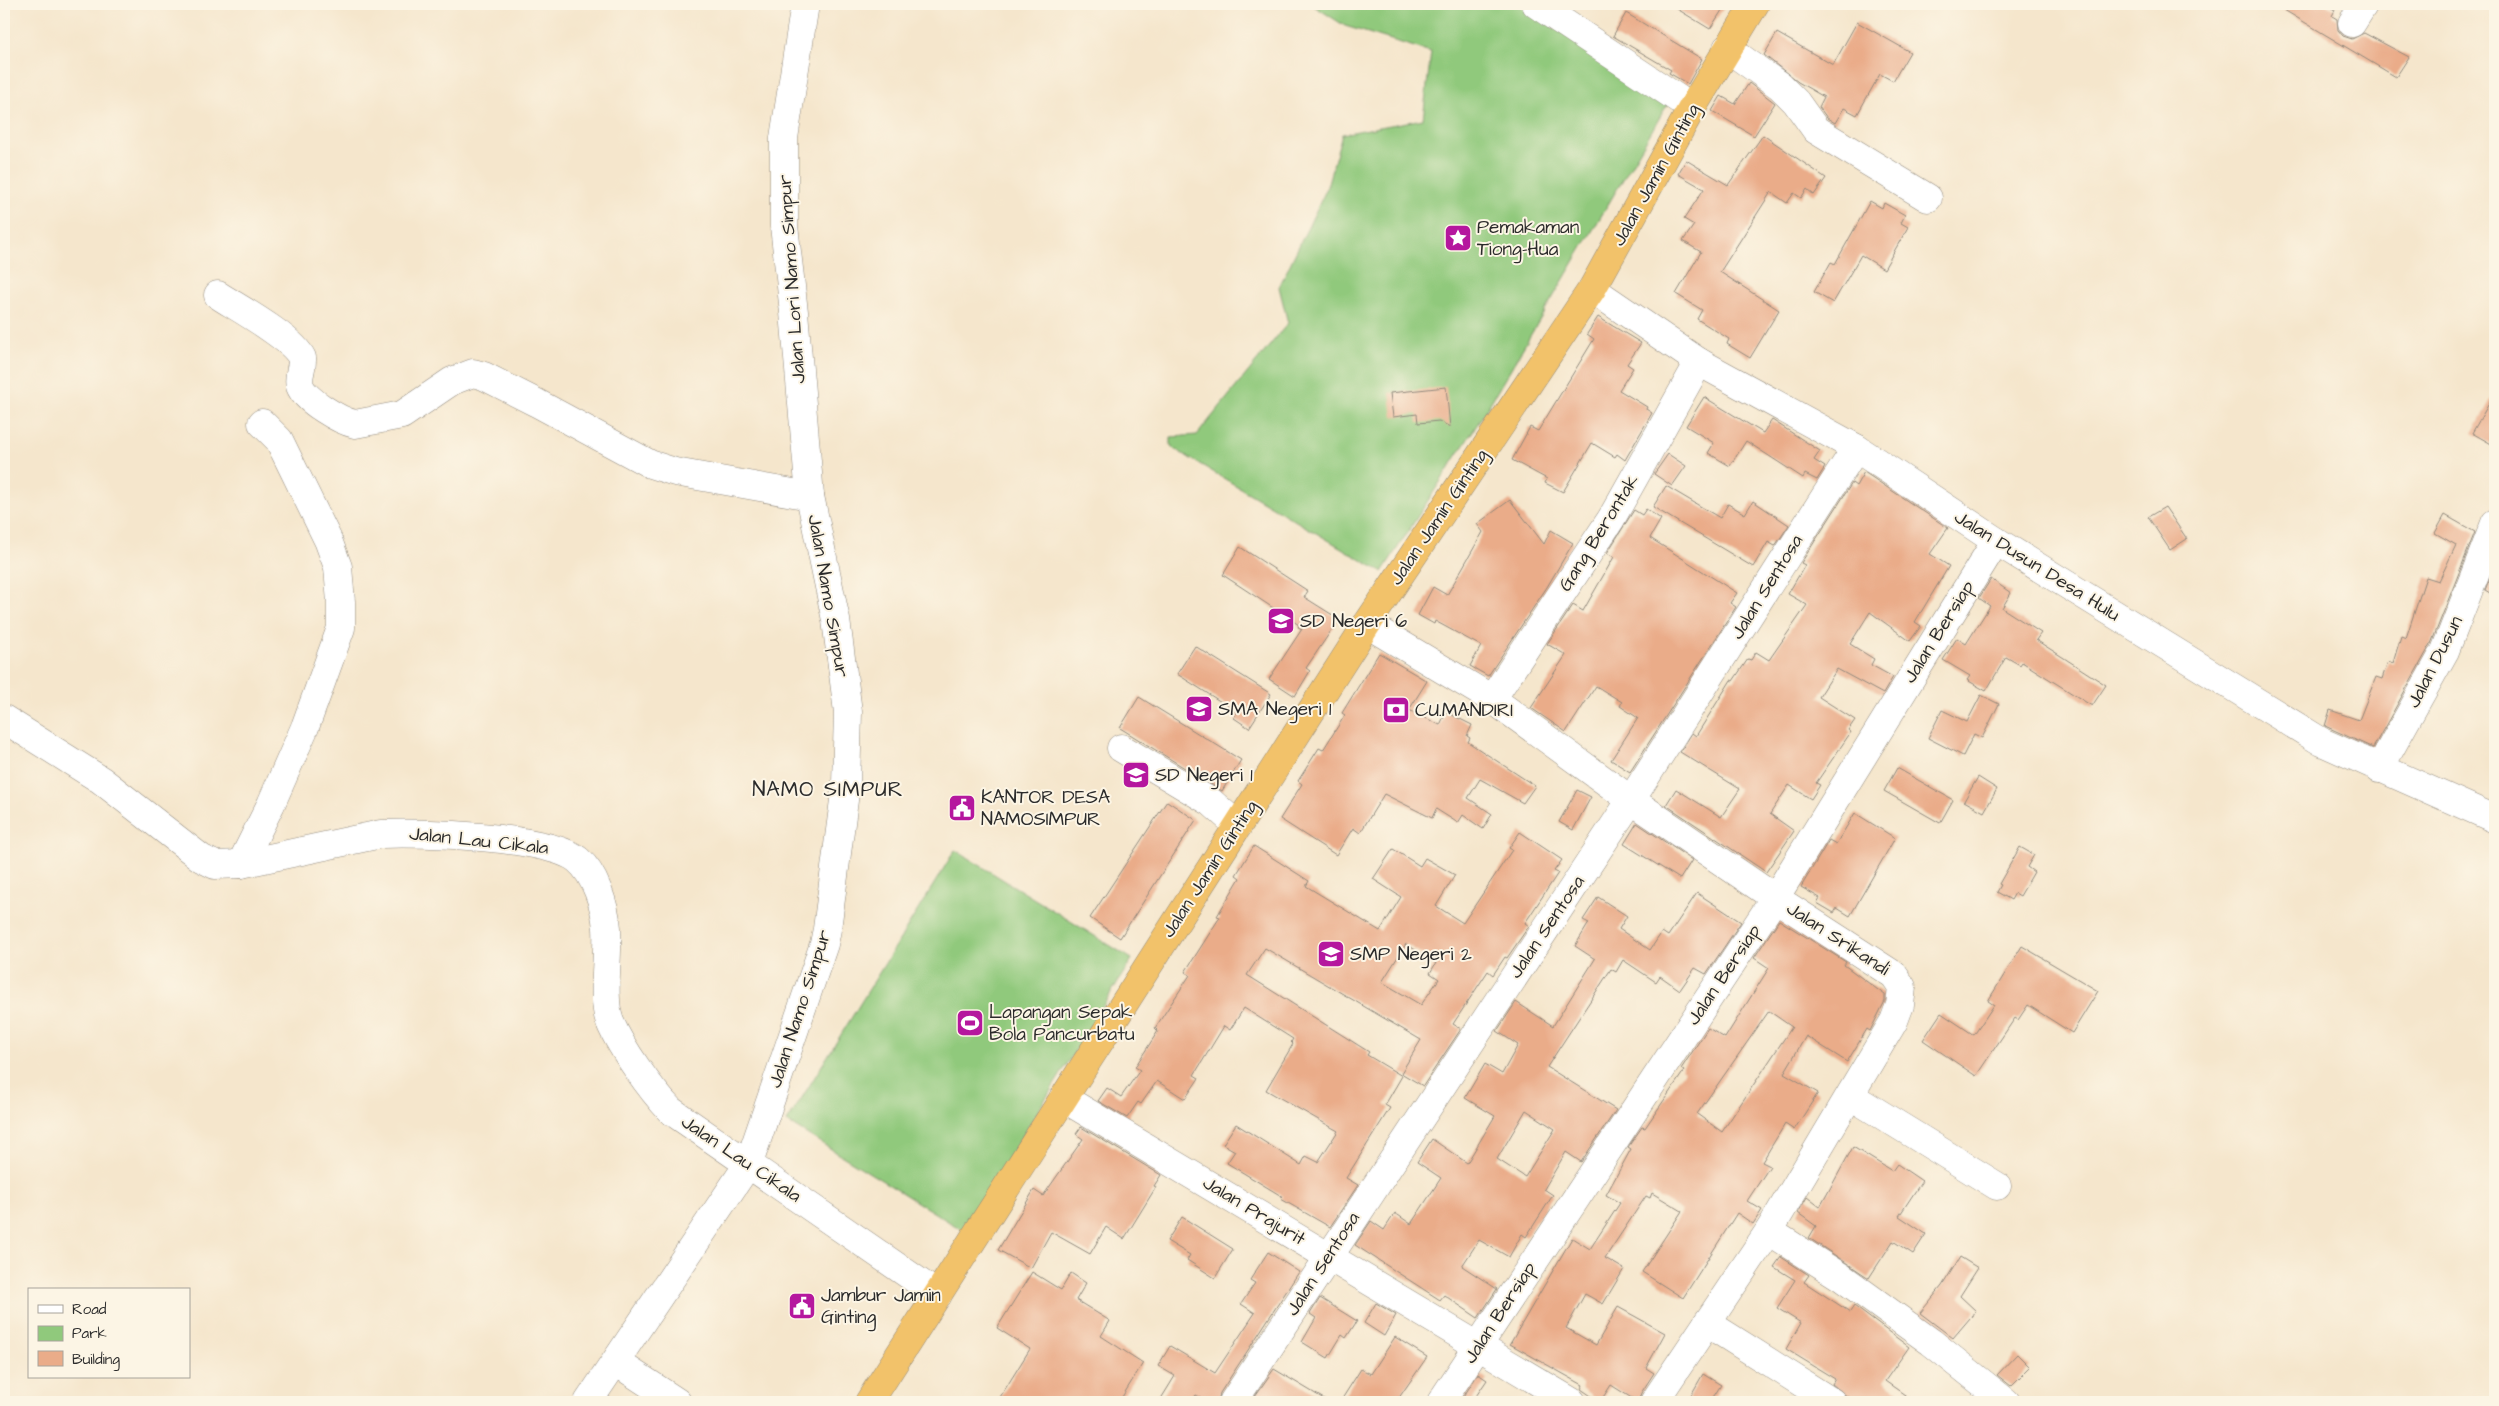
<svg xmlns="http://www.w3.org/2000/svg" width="2499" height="1406" font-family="'Architects Daughter',sans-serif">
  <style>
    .green { fill: #90c97c; stroke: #5e7a54 }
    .building { fill: #eaac89; fill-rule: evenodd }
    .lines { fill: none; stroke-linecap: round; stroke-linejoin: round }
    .minor-casing { stroke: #90887c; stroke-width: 29 }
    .highway-casing { stroke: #90887c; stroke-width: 29 }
    .minor { stroke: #fff; stroke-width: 28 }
    .highway { stroke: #f2c26a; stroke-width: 28 }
    .labels { text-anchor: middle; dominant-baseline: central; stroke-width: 4; stroke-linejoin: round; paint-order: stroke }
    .street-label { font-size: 19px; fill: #2b2b2b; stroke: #fcf5e5 }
    .poi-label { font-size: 19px; fill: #2b2b2b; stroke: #fcf5e5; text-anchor: start }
    .quarter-label { font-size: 21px; letter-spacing: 1px; fill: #2b2b2b; stroke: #fcf5e5 }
  </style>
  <rect width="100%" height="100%" fill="#fcf5e5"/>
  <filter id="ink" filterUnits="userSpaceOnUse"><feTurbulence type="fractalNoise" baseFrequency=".02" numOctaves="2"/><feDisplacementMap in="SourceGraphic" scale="10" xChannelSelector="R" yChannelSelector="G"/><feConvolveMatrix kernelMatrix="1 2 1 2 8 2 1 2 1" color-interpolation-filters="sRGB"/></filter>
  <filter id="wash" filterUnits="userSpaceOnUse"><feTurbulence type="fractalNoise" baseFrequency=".0096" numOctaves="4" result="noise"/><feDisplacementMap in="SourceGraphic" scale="20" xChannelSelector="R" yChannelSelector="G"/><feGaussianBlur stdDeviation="1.12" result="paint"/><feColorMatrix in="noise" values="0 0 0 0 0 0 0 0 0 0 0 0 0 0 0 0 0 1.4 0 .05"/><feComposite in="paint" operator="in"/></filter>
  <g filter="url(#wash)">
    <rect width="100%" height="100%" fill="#f5e6cc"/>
    <g class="green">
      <path d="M1311,4H1516L1670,100L1482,417L1382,572L1171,447V437L1197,435L1288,323L1279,287L1326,190L1342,134L1423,119L1431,52L1345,26Z"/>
      <path d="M955,850L1132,959L964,1231L787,1122Z"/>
    </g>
    <g id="blocks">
      <g class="building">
        <path d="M1669,4H1726L1710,29Z"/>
        <path d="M2274,4H2325L2335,10L2332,16L2337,19L2338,30L2343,36L2352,39L2364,33L2409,57L2396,77Z"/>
        <path d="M1626,13L1702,59L1688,84L1669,73L1671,70L1613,36Z"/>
        <path d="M1857,22L1910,52L1893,81L1880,74L1857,115L1844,108L1835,123L1827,118L1819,107L1824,97L1798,82L1764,55L1777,33L1833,65Z"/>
        <path d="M1749,83L1775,103L1754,136L1712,111L1721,96L1735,104Z"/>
        <path d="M1763,135L1826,178L1814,195L1807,189L1801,198L1794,193L1787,203L1771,192L1720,272L1779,310L1750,358L1727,344L1729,339L1697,319L1702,310L1676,294L1701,252L1683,241L1694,225L1684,219L1704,189L1678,174L1686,160L1728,185Z"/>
        <path d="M1870,201L1882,208L1884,203L1905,215L1901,223L1908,227L1884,269L1861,255L1833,303L1814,292L1831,262L1835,264Z"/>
        <path d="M1598,317L1641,343L1627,364L1633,368L1619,390L1647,407L1646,409L1652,413L1625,460L1617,454L1615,457L1592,443L1563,492L1545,483L1547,479L1512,460L1530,427L1538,431L1594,339L1587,334Z"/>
        <path d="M1446,387L1450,427L1439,421L1418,423L1417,414L1393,417L1390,393Z"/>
        <path d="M2495,393V446L2472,433Z"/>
        <path d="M1704,397L1763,433L1772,420L1820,451L1814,460L1825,467L1817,480L1805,474L1803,478L1746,441L1730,466L1708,453L1714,443L1686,426Z"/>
        <path d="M1668,454L1686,466L1672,486L1654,474Z"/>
        <path d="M1864,472L1948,528L1930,554L1949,566L1915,622L1921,626L1910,641L1870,612L1850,644L1874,659L1871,665L1893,677L1883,694L1837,669L1819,697L1855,720L1848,730L1851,732L1816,783L1820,785L1811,799L1789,785L1770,814L1794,831L1766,872L1666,805L1676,789L1721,817L1740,789L1680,752L1692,733L1696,736L1731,680L1733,681L1748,659L1751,660L1756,652L1769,660L1807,605L1788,594L1805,565L1801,563L1852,483L1856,486Z"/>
        <path d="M1666,486L1720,518L1728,504L1745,514L1753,501L1789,525L1775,546L1768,542L1753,567L1653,507Z"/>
        <path d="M1510,500L1544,544L1551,530L1573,543L1547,587L1488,676L1470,666L1481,646L1435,621L1434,624L1418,615L1433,587L1447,595L1483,532L1477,524Z"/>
        <path d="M2165,507L2187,539L2170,550L2148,517Z"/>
        <path d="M1646,509L1661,519L1650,538L1737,593L1730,603L1736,607L1630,772L1611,760L1638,718L1620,706L1622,702L1596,686L1566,732L1531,708L1566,655L1547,644L1573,605L1583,611L1614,557L1607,553L1634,510L1642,515Z"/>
        <path d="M2445,515L2475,532L2431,644L2373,748L2325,726L2330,710L2359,720L2376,677L2382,679L2388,661L2393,663L2401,636L2406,638L2426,577L2439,581L2456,545L2435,533Z"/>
        <path d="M1240,547L1308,591L1304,597L1339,619L1306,668L1310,671L1295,696L1269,679L1302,629L1298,627L1299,625L1223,575Z"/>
        <path d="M2495,565V596L2485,590Z"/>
        <path d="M1991,579L2011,593L2002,608L2041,633L2036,640L2106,685L2092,706L2022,662L2020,665L2006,657L1986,691L1967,680L1970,676L1943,660L1957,638L1966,644L1990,606L1979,598Z"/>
        <path d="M1195,646L1271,694L1249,728L1234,718L1237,712L1177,674Z"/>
        <path d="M1379,653L1427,681L1409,710L1440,725L1446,712L1472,725L1467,736L1470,738L1468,742L1535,786L1523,803L1480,779L1468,798L1492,814L1483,829L1463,815L1458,823L1436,809L1432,818L1384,794L1360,833L1353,828L1336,855L1280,819L1302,784L1298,781L1319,748L1323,750L1345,715L1342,713Z"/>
        <path d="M1981,695L1999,704L1982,738L1974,734L1963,756L1928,738L1942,710L1967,722Z"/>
        <path d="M1139,697L1241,760L1222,791L1120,728Z"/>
        <path d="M1897,768L1953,800L1940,823L1884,791Z"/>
        <path d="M1978,777L1997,789L1984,812L1964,801Z"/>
        <path d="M1577,790L1591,797L1573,830L1559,822Z"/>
        <path d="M1167,801L1196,820L1120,938L1090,918Z"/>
        <path d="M1855,813L1895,838L1850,916L1837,908L1834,913L1817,903L1820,898L1801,887L1829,840L1836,844Z"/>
        <path d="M1637,823L1692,860L1680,879L1624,844Z"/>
        <path d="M1520,832L1562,860L1554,871L1558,873L1525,923L1529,926L1507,958L1505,957L1493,975L1488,971L1453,1024L1461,1029L1423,1086L1401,1073L1421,1040L1265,948L1247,975L1369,1052L1367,1055L1402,1076L1385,1105L1390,1108L1346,1178L1358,1185L1330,1227L1281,1199L1283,1197L1227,1163L1235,1151L1223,1144L1236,1124L1301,1165L1306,1156L1318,1162L1338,1131L1266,1090L1293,1044L1291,1042L1293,1039L1244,1008L1230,1030L1224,1026L1194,1075L1199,1078L1185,1099L1157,1081L1141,1104L1138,1102L1127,1118L1098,1101L1107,1088L1121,1097L1140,1070L1135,1067L1158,1031L1155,1028L1190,975L1185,972L1220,917L1217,916L1240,878L1236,875L1254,846L1309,881L1306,886L1380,931L1401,897L1373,879L1393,849L1420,866L1425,858L1455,875L1436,906L1463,923L1512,850L1509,848ZM1406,944L1436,963L1430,973L1439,979L1421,1005L1382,982Z"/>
        <path d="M2020,847L2034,855L2027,867L2034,872L2020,896L2015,893L2011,900L1997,892L2001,885L1999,884Z"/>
        <path d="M1697,893L1741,922L1706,974L1695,968L1680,990L1660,976L1656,982L1623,960L1616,972L1611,969L1547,1067L1616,1110L1581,1162L1566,1152L1544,1189L1553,1195L1526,1237L1522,1234L1509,1257L1479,1240L1462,1266L1497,1289L1478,1318L1444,1295L1440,1300L1355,1245L1371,1221L1384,1230L1395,1213L1411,1224L1441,1178L1417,1162L1432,1139L1467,1163L1495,1116L1465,1098L1485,1064L1502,1074L1518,1045L1497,1031L1516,1002L1553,1026L1595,959L1575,946L1589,923L1583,920L1598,897L1627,916L1619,929L1650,950L1662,932L1668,936ZM1526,1110L1555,1129L1525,1177L1497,1159Z"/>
        <path d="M1779,920L1846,962L1844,965L1885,995V1001L1870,1031L1867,1029L1847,1062L1806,1036L1784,1073L1818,1093L1794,1130L1785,1124L1762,1162L1770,1166L1747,1201L1762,1210L1753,1224L1737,1213L1683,1298L1642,1272L1682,1211L1652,1193L1650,1198L1646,1196L1605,1258L1624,1269L1603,1304L1585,1294L1566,1328L1596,1345L1618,1307L1665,1333L1646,1368L1654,1373L1641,1393L1638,1402L1611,1385L1600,1402L1581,1389L1583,1385L1510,1344L1572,1238L1590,1249L1620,1203L1606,1195L1631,1149L1628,1147L1642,1127L1645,1128L1684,1071L1681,1069L1708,1028L1725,1038L1769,968L1754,958ZM1769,1011L1792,1027L1722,1132L1697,1114Z"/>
        <path d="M2022,946L2098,991L2072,1033L2028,1005L2018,1020L2015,1018L1976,1076L1923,1040L1941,1013L1974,1035L1994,1005L1988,1001Z"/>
        <path d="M1081,1127L1161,1175L1154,1186L1156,1187L1124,1239L1106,1227L1090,1254L1051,1232L1031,1268L998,1250L1034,1190L1043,1196L1083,1139L1076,1134Z"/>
        <path d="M1853,1147L1892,1171L1897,1164L1922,1181L1899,1216L1926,1234L1913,1254L1893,1241L1869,1278L1809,1238L1816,1226L1798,1213L1807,1197L1820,1207Z"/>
        <path d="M1182,1217L1233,1249L1215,1278L1187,1260L1190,1255L1167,1241Z"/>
        <path d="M1268,1252L1299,1272L1220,1393L1218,1402H1210L1196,1395L1191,1402H1159L1175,1376L1158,1366L1170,1346L1215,1373L1255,1313L1241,1304L1255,1283L1250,1280Z"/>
        <path d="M1781,1257L1809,1275L1804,1282L1850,1312L1854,1306L1909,1347L1885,1381L1915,1402H1854L1832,1384L1835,1379L1786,1349L1801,1323L1777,1308L1795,1280L1774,1267Z"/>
        <path d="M1960,1257L1978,1268L1960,1296L1976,1311L1953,1338L1920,1313L1942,1286Z"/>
        <path d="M1032,1272L1061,1290L1071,1273L1086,1283L1076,1300L1110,1321L1101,1336L1143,1363L1119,1402H997L1030,1349L997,1328Z"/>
        <path d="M1320,1298L1357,1321L1346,1338L1342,1335L1328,1358L1302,1342L1316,1318L1310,1314Z"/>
        <path d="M1376,1303L1396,1315L1384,1336L1364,1323Z"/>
        <path d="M1395,1337L1427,1357L1396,1402H1340L1361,1369L1371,1374Z"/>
        <path d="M2017,1354L2030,1367L2011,1386L1997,1375Z"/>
        <path d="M1274,1369L1329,1402H1265L1255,1396Z"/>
        <path d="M1478,1374L1487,1380L1472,1402H1460Z"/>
        <path d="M1703,1374L1721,1385L1710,1402H1687Z"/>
      </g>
    </g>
  </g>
  <g filter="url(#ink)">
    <use href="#blocks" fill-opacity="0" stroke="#90887c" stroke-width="1"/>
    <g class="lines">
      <g class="minor-casing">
        <g id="minor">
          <path d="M1536,4L1692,108"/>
          <path d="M2352,23L2364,4"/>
          <path d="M1727,48L1780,86L1796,102L1816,130L1928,198"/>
          <path d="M1592,289L1699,362L1856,448L1996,541L2322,742L2495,819"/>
          <path d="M218,295C238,308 293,338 302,358C303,367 297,376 300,386C305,400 340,421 355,424L402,415L452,381L473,373L484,376L537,403L650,464L675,472L810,496"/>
          <path d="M1367,624L1492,699L1631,800L1775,898L1894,975L1902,987L1900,1005L1894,1021L1769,1231L1654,1402"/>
          <path d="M1492,699L1611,519L1699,362"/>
          <path d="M4,719L101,780L201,858L215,865L241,864L381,834C420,832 550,836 578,860C595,874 605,906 607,928C609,955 601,998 610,1022C621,1048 651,1090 670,1110L938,1295"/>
          <path d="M1121,748L1211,802L1238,826"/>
          <path d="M2379,769L2445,651L2495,523"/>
          <path d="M241,864L271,804L305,727L341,628V602L338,567L328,540L279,440L262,423"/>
          <path d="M1851,1096L1997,1186"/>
          <path d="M1063,1098L1572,1402"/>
          <path d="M1769,1231L1841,1277L1931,1342L2006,1402"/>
          <path d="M1707,1323L1832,1402"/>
          <path d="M616,1362L677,1402"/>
          <path d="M588,1402L749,1163L824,944L827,929L846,785L848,712L836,620L810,496L794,312L784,226V138L805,4"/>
          <path d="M1233,1402L1631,800L1856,448"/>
          <path d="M1441,1402L1775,898L1996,541"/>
        </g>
      </g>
      <g class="highway-casing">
        <path id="highway" d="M869,1402L1367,624L1592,289L1692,108L1755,4"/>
      </g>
      <use href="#minor" class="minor"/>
      <use href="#highway" class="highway"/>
    </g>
  </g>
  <defs>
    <g id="sight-square" transform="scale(1.4375)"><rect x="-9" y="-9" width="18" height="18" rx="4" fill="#b5179e" stroke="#fcf5e5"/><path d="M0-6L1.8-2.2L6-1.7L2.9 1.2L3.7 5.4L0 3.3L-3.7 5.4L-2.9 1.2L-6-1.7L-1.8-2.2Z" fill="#fff"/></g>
    <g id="school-square" transform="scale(1.4375)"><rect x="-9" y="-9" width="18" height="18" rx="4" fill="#b5179e" stroke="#fcf5e5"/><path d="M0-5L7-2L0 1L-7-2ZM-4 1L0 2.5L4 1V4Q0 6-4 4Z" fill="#fff"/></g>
    <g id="bank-square" transform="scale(1.4375)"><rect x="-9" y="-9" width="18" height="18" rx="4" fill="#b5179e" stroke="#fcf5e5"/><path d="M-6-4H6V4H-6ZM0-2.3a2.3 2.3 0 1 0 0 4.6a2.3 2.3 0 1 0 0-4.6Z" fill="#fff"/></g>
    <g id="civic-square" transform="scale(1.4375)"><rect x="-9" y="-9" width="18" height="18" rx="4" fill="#b5179e" stroke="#fcf5e5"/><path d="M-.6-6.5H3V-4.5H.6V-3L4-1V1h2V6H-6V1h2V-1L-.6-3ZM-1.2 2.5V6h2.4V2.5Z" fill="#fff"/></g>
    <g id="stadium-square" transform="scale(1.4375)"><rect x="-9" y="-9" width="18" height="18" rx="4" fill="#b5179e" stroke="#fcf5e5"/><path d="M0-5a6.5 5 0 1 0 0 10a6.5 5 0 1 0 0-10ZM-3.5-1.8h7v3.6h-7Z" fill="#fff"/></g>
  </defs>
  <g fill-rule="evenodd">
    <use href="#sight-square" x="1458" y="238"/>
    <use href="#school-square" x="1281" y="621"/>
    <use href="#school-square" x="1199" y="709"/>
    <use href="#bank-square" x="1396" y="710"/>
    <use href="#school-square" x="1136" y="775"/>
    <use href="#civic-square" x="962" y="808"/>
    <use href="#school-square" x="1331" y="954"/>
    <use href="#stadium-square" x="970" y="1023"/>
    <use href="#civic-square" x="802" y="1306"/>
  </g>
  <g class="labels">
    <g class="street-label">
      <text transform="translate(1656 175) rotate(-61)">Jalan Jamin Ginting</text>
      <text transform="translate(792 279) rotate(-94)">Jalan Lori Namo Simpur</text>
      <text transform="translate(1439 517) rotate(-56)">Jalan Jamin Ginting</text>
      <text transform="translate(1599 533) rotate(-58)">Gang Berontak</text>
      <text transform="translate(2037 566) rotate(32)">Jalan Dusun Desa Hulu</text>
      <text transform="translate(1767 587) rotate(-58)">Jalan Sentosa</text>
      <text transform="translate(828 596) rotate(80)">Jalan Namo Simpur</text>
      <text transform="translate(1939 632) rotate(-58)">Jalan Bersiap</text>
      <text transform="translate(2435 662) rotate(-63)">Jalan Dusun</text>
      <text transform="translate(479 841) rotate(6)">Jalan Lau Cikala</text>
      <text transform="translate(1210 869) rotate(-57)">Jalan Jamin Ginting</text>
      <text transform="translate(1547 927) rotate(-56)">Jalan Sentosa</text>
      <text transform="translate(1838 939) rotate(33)">Jalan Srikandi</text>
      <text transform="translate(1724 975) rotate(-56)">Jalan Bersiap</text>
      <text transform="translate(800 1009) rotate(-72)">Jalan Namo Simpur</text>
      <text transform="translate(741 1159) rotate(34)">Jalan Lau Cikala</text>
      <text transform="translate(1254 1211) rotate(31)">Jalan Prajurit</text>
      <text transform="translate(1323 1264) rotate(-57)">Jalan Sentosa</text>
      <text transform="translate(1500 1313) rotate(-57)">Jalan Bersiap</text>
    </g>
    <g class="poi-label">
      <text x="1477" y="227">Pemakaman<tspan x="1477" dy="22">Tiong-Hua</tspan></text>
      <text x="1300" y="621">SD Negeri 6</text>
      <text x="1218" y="709">SMA Negeri 1</text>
      <text x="1415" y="710">CU.MANDIRI</text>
      <text x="1155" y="775">SD Negeri 1</text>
      <text x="981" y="797">KANTOR DESA<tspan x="981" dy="22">NAMOSIMPUR</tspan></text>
      <text x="1350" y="954">SMP Negeri 2</text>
      <text x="989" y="1012">Lapangan Sepak<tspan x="989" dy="22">Bola Pancurbatu</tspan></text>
      <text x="821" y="1295">Jambur Jamin<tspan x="821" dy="22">Ginting</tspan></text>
    </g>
    <g class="quarter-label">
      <text x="828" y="789">NAMO SIMPUR</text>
    </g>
  </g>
  <rect width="2499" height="1406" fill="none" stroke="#fcf5e5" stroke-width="20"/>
  <rect x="28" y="1288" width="162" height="90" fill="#fcf5e5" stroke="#a8a49b"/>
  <rect x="38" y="1305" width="25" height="8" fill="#ffffff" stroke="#a8a49b"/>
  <text x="72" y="1314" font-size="15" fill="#2b2b2b">Road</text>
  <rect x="38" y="1326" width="25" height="15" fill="#90c97c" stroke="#a8a49b"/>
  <text x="72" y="1338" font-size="15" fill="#2b2b2b">Park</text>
  <rect x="38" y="1351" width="25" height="15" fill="#eaac89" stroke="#a8a49b"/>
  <text x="72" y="1364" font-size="15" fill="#2b2b2b">Building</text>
</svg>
